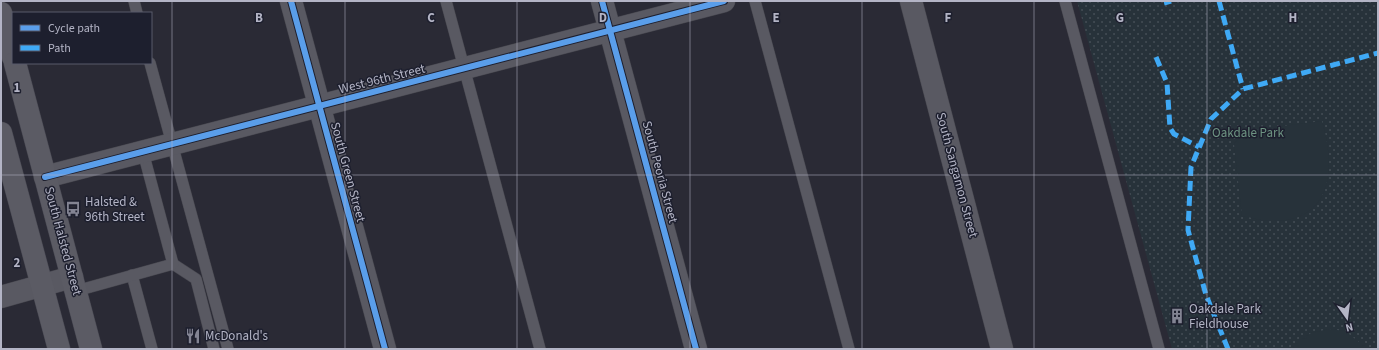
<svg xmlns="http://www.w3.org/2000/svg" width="1379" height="350" font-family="'Source Sans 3',sans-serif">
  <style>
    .grass { fill: url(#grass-dots) }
    .pitch { fill: #27323a }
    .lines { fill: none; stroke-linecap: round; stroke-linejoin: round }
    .lane-casing { stroke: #47474f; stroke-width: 12 }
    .street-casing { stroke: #47474f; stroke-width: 23 }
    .primary-casing { stroke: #474751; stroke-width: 23 }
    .lane { stroke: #595962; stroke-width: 11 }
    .street { stroke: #595962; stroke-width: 22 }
    .primary { stroke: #5b5b64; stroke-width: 22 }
    .quiet { stroke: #3fa9f5; stroke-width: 5; stroke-dasharray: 10 5; stroke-linecap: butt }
    .cycleway-casing { stroke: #1d1f2e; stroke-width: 8 }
    .cycleway { stroke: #5a9eea; stroke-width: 6 }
    .grid { fill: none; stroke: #b3b4c5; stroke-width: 1; stroke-opacity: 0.55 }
    .labels { text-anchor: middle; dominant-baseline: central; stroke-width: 3; stroke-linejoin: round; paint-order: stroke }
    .street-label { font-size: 13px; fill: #b3b4c5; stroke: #1d1f2e }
    .park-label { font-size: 13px; fill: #6d9382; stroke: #1d1f2e }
    .poi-label { font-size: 13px; fill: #b3b4c5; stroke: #1d1f2e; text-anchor: start }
    .grid-label { font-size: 13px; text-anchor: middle; font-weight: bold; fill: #b3b4c5; stroke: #1d1f2e; stroke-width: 3; stroke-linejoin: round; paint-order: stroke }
  </style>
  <defs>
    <pattern id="grass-dots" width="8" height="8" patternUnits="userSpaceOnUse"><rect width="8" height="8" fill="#27323a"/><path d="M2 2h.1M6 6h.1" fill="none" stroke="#444d55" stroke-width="1.8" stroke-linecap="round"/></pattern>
  </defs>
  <rect width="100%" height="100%" fill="#2a2a35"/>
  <path class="grass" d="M1077,1H1378V349H1172Z"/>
  <g class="pitch">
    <path d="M1322,121C1336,168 1333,223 1270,221C1261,221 1251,217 1242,216L1234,144L1245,131Z"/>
    <path d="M1329,329L1345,331L1368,349H1289L1311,333Z"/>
  </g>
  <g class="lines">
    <g class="lane-casing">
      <g id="lane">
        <path d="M134,1L137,13"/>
        <path d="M446,1L540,349"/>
        <path d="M755,1L849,349"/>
        <path d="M1065,1L1159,349"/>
        <path d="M150,63L228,349"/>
        <path d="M173,264L196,279L214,349"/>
        <path d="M132,275L152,349"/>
        <path d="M76,291L173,264L143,152"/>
      </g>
    </g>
    <g class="street-casing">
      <g id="street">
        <path d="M291,1L385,349"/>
        <path d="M602,1L696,349"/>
        <path d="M911,1L1002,349"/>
        <path d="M45,177L724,1"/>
        <path d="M1,297L72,277"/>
      </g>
    </g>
    <g class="primary-casing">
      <g id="primary">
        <path d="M1,13L13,57"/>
        <path d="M15,63L91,349"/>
        <path d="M1,133L59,349"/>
      </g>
    </g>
    <use href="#lane" class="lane"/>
    <use href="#street" class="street"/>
    <use href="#primary" class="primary"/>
    <g class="quiet">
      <path d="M1219,1L1243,89"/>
      <path d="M1164,3L1171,1"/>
      <path d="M1156,57L1167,83L1170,128L1174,134L1199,147"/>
      <path d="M1228,349L1206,295L1188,230L1191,167L1211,119L1243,89L1378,53"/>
    </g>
    <g class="cycleway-casing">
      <g id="cycleway">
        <path d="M291,1L385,349"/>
        <path d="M602,1L696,349"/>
        <path d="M45,177L724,1"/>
      </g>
    </g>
    <use href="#cycleway" class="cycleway"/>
  </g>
  <path class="grid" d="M172,1V349M345,1V349M517,1V349M690,1V349M862,1V349M1034,1V349M1207,1V349M1,175H1378"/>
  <defs>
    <g id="bus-bare" transform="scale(1.2)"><path d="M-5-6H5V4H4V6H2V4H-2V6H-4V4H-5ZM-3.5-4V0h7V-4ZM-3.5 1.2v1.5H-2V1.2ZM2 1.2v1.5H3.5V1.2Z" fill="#838493" stroke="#1d1f2e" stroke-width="2.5" paint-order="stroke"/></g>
    <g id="building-bare" transform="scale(1.2)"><path d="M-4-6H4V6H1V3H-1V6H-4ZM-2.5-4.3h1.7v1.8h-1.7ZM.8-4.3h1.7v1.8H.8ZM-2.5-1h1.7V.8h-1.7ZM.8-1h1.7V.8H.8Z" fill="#838493" stroke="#1d1f2e" stroke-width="2.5" paint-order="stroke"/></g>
    <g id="restaurant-bare" transform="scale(1.2)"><path d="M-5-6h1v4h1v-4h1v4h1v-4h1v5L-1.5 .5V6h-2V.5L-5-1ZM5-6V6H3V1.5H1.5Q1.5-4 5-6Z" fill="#838493" stroke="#1d1f2e" stroke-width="2.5" paint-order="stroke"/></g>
  </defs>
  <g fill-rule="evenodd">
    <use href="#bus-bare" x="73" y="209"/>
    <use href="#building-bare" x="1177" y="316"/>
    <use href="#restaurant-bare" x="193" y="336"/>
  </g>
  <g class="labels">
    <g class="street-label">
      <text transform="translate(382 79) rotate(-14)">West 96th Street</text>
      <text transform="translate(348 172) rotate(75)">South Green Street</text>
      <text transform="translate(660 172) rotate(75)">South Peoria Street</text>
      <text transform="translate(957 175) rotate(75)">South Sangamon Street</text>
      <text transform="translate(63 241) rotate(75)">South Halsted Street</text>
    </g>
    <g class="park-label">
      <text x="1248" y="133">Oakdale Park</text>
    </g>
    <g class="poi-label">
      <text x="85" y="202">Halsted &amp;<tspan x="85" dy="15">96th Street</tspan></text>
      <text x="1189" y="309">Oakdale Park<tspan x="1189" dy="15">Fieldhouse</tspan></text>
      <text x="205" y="336">McDonald's</text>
    </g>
  </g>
  <g class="grid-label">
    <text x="259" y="22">B</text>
    <text x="431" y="22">C</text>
    <text x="603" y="22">D</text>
    <text x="776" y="22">E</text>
    <text x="948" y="22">F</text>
    <text x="1120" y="22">G</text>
    <text x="1293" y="22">H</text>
    <text x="17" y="92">1</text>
    <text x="17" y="267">2</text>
  </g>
  <rect width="1379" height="350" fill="none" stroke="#b3b4c5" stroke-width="4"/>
  <rect x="12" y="12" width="140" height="52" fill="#1d1f2e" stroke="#595b6a"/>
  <rect x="20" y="25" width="20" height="6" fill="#5a9eea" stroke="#595b6a"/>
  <text x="48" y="32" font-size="12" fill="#b3b4c5">Cycle path</text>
  <rect x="20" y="45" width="20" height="6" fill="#3fa9f5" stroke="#595b6a"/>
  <text x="48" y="52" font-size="12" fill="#b3b4c5">Path</text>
  <g transform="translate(1347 318) rotate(166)" stroke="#1d1f2e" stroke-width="3" paint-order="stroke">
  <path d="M0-3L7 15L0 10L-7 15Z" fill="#b3b4c5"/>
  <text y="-6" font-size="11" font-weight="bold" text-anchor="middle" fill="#b3b4c5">N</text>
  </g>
</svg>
